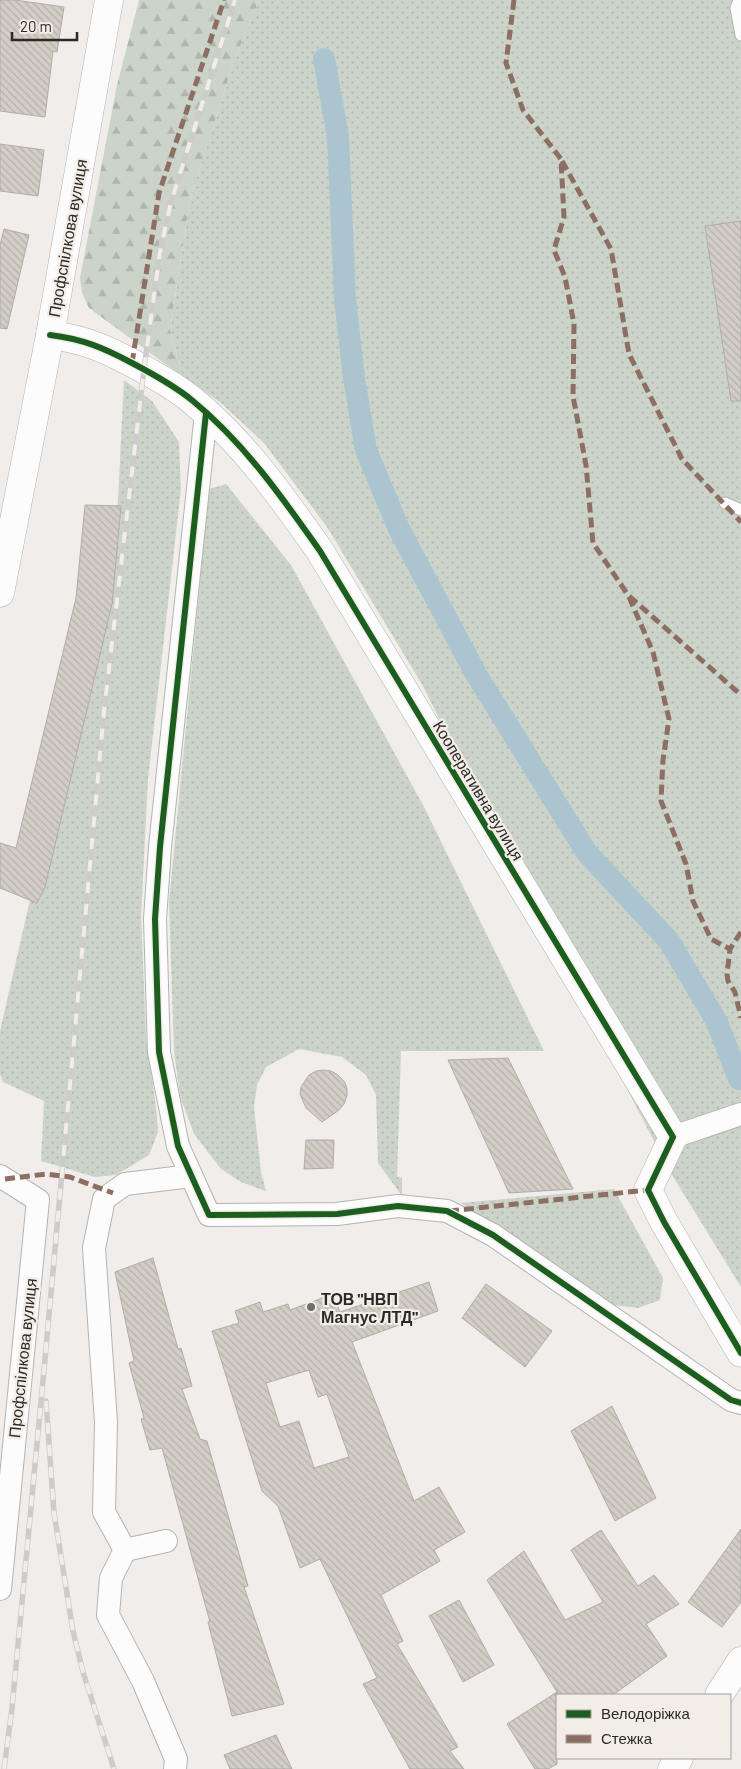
<svg xmlns="http://www.w3.org/2000/svg" width="741" height="1769" font-family="Barlow,sans-serif">
  <style>
    .grass { fill: url(#grass-dots) }
    .forest { fill: url(#forest-firs) }
    .lines { fill: none; stroke-linecap: round; stroke-linejoin: round }
    .canal { stroke: #abc5d0; stroke-width: 22 }
    .building { fill: url(#building-back-hatch); stroke: #afacaa; fill-rule: evenodd }
    .service-casing { stroke: #b5b3b1; stroke-width: 13 }
    .minor-casing { stroke: #b5b3b1; stroke-width: 24 }
    .tertiary-casing { stroke: #b5b3b1; stroke-width: 29 }
    .service { stroke: #fdfcfc; stroke-width: 11 }
    .minor { stroke: #fdfcfc; stroke-width: 22 }
    .tertiary { stroke: #fdfcfc; stroke-width: 28 }
    .rail-casing { stroke: #cccccb; stroke-width: 5.5 }
    .rail { stroke: #f3ede7; stroke-width: 4; stroke-dasharray: 11; stroke-linecap: butt }
    .quiet { stroke: #8d6e63; stroke-width: 5; stroke-dasharray: 10 5; stroke-linecap: butt }
    .cycleway-casing { stroke: #f3ede7; stroke-width: 9 }
    .cycleway { stroke: #1b5e20; stroke-width: 6 }
    .poi-dot { fill: #706e6b; stroke: #f3ede7; stroke-width: 2 }
    .labels { text-anchor: middle; dominant-baseline: central; stroke-width: 4.5; stroke-linejoin: round; paint-order: stroke }
    .street-label { font-size: 16px; fill: #2b2927; stroke: #f3ede7 }
    .poi-label { font-size: 16px; font-weight: bold; fill: #2b2927; stroke: #f3ede7; text-anchor: start }
  </style>
  <defs>
    <pattern id="grass-dots" width="8" height="8" patternUnits="userSpaceOnUse" patternTransform="scale(1.25)"><rect width="8" height="8" fill="#ccd4ca"/><path d="M2 2h.1M6 6h.1" fill="none" stroke="#afb6ae" stroke-width="1.8" stroke-linecap="round"/></pattern>
    <pattern id="forest-firs" width="22" height="20" patternUnits="userSpaceOnUse" patternTransform="scale(1.25)"><rect width="22" height="20" fill="#ccd4ca"/><path d="M5 1l3.5 6h-7zM16 11l3.5 6h-7z" fill="#afb6ae"/></pattern>
    <pattern id="building-back-hatch" width="6" height="6" patternUnits="userSpaceOnUse" patternTransform="scale(1.25)"><rect width="6" height="6" fill="#d3cdc6"/><path d="M-1 5l2 2M0 0l6 6M5-1l2 2" fill="none" stroke="#b5b0aa"/></pattern>
  </defs>
  <rect width="100%" height="100%" fill="#f0edea"/>
  <g class="grass">
    <path d="M259,0H741V1287L669,1170L507,857L423,686L327,527L264,443L221,403L183,377L170,330L190,200L234,61Z"/>
    <path d="M124,380L152,401L179,442L181,489L148,779L141,916L146,1036L156,1107L158,1132L149,1155L116,1175L95,1177L41,1161L44,1101L3,1082L0,1074V1031L30,900L40,885L107,598L118,500Z"/>
    <path d="M226,484L291,565L423,805L544,1051H401L397,1177L402,1178V1196L378,1163L376,1095L366,1075L342,1057L299,1049L266,1067L257,1085L254,1107L261,1172L266,1191L241,1182L221,1169L194,1134L180,1096L174,1051L169,902L209,489Z"/>
    <path d="M614,1189L663,1278L660,1300L638,1308L611,1305L461,1203Z"/>
  </g>
  <path class="forest" d="M139,0H259L234,61L190,200L170,330L183,377L89,308L82,293L80,278L117,85Z"/>
  <g class="lines">
    <path class="canal" d="M324,59L338,137L345,299L354,378L366,450L399,529L476,674L587,853L669,941L717,1022L739,1079"/>
  </g>
  <g class="building">
    <path d="M0,0H15L64,7L57,52L53,51L45,117L0,111Z"/>
    <path d="M0,144L44,150L38,196L0,191Z"/>
    <path d="M741,221V401H731L705,226Z"/>
    <path d="M4,229L29,235L7,329L0,328V245Z"/>
    <path d="M85,505L121,506L112,604L45,887L37,903L0,888V843L16,848L76,598Z"/>
    <path d="M508,1058L573,1189L509,1193L448,1060Z"/>
    <path d="M323,1070L331,1071L338,1075L344,1081L347,1088V1096L344,1104L339,1110L322,1122L306,1108L300,1094L301,1087L309,1075L316,1071Z"/>
    <path d="M306,1140H334L333,1168L304,1169Z"/>
    <path d="M153,1258L178,1349L181,1348L192,1386L182,1389L200,1439L207,1441L248,1586L244,1587L284,1704L232,1716L208,1622H210L162,1448L150,1450L141,1419L144,1418L129,1363L134,1361L115,1272Z"/>
    <path d="M429,1282L438,1311L352,1342L414,1501L439,1487L465,1532L434,1550L440,1561L381,1595L403,1641L397,1644L458,1747L450,1751L464,1769H410L363,1684L377,1678L320,1559L300,1568L278,1506L262,1491L212,1331L239,1323L235,1311L260,1302L263,1312L288,1304L290,1310L333,1294L340,1312ZM309,1370L318,1397L327,1394L349,1457L314,1468L299,1421L280,1427L266,1383Z"/>
    <path d="M486,1284L552,1331L525,1367L462,1318Z"/>
    <path d="M612,1406L656,1498L615,1521L571,1431Z"/>
    <path d="M741,1529V1602L722,1627L688,1602Z"/>
    <path d="M601,1530L638,1586L654,1575L679,1604L646,1624L667,1656L613,1695H559L557,1692V1764L548,1769H535L507,1724L557,1692L487,1580L524,1551L565,1620L603,1602L571,1550Z"/>
    <path d="M459,1600L494,1665L463,1682L429,1616Z"/>
    <path d="M276,1735L292,1769H230L224,1755Z"/>
  </g>
  <g class="lines">
    <g class="service-casing">
      <g id="service">
        <path d="M739,0L736,8L741,35"/>
        <path d="M725,503L741,510"/>
      </g>
    </g>
    <g class="minor-casing">
      <g id="minor">
        <path d="M206,413L160,847L155,919L159,1052L178,1146L209,1215L337,1214L398,1206L447,1211L493,1235L731,1400L741,1403"/>
        <path d="M673,1137L741,1114"/>
        <path d="M0,1176L38,1200L0,1589"/>
        <path d="M166,1541L125,1550L104,1512L106,1422L94,1248L104,1199L125,1184L191,1176"/>
        <path d="M125,1550L111,1578L108,1615L143,1681L176,1759L175,1769"/>
      </g>
    </g>
    <g class="tertiary-casing">
      <g id="tertiary">
        <path d="M50,335C83,339 104,348 132,363C153,374 175,386 193,401C244,443 282,497 320,551L673,1137L648,1190L664,1222L741,1353"/>
        <path d="M0,593L50,335L109,0"/>
        <path d="M719,1695L741,1661"/>
        <path d="M672,1769L679,1758"/>
      </g>
    </g>
    <use href="#service" class="service"/>
    <use href="#minor" class="minor"/>
    <use href="#tertiary" class="tertiary"/>
    <g class="rail-casing">
      <g id="rail">
        <path d="M46,1401L54,1513L73,1631L83,1672L114,1769"/>
        <path d="M4,1769L12,1708L45,1359L104,711L144,369L160,252L171,202L235,0"/>
      </g>
    </g>
    <use href="#rail" class="rail"/>
    <g class="quiet">
      <path d="M514,0L506,63L523,110L561,159L564,217L554,250L565,277L574,324L573,396L586,465L593,543L628,595L741,695"/>
      <path d="M562,161L611,249L629,354L682,459L741,522"/>
      <path d="M132,363L159,193L224,0"/>
      <path d="M629,597L653,652L669,719L663,760L661,801L686,864L693,901L711,939L730,949"/>
      <path d="M741,932L730,949L727,974L728,981L735,992L741,1018"/>
      <path d="M5,1179L46,1174L70,1177L113,1193"/>
      <path d="M449,1211L648,1190"/>
    </g>
    <g class="cycleway-casing">
      <g id="cycleway">
        <path d="M50,335C83,339 104,348 132,363C153,374 175,386 193,401C244,443 282,497 320,551L673,1137L648,1190L664,1222L741,1353"/>
        <path d="M206,413L160,847L155,919L159,1052L178,1146L209,1215L337,1214L398,1206L447,1211L493,1235L731,1400L741,1403"/>
      </g>
    </g>
    <use href="#cycleway" class="cycleway"/>
  </g>
  <circle class="poi-dot" cx="311" cy="1307" r="5"/>
  <g class="labels">
    <g class="street-label">
      <text transform="translate(67 238) rotate(-80)">Профспілкова вулиця</text>
      <text transform="translate(479 790) rotate(59)">Кооперативна вулиця</text>
      <text transform="translate(22 1358) rotate(-84)">Профспілкова вулиця</text>
    </g>
    <g class="poi-label">
      <text x="321" y="1298">ТОВ "НВП<tspan x="321" dy="18">Магнус ЛТД"</tspan></text>
    </g>
  </g>
  <rect x="556" y="1694" width="175" height="65" fill="#f3ede7" stroke="#a39f9a"/>
  <rect x="566" y="1710" width="25" height="8" fill="#1b5e20" stroke="#a39f9a"/>
  <text x="601" y="1719" font-size="15" fill="#2b2927">Велодоріжка</text>
  <rect x="566" y="1735" width="25" height="8" fill="#8d6e63" stroke="#a39f9a"/>
  <text x="601" y="1744" font-size="15" fill="#2b2927">Стежка</text>
  <path d="M12 32v8h65v-8" fill="none" stroke="#2b2927" stroke-width="2.5"/>
  <text x="20" y="32" font-size="15" fill="#2b2927" stroke="#f3ede7" stroke-width="4" paint-order="stroke">20 m</text>
</svg>
